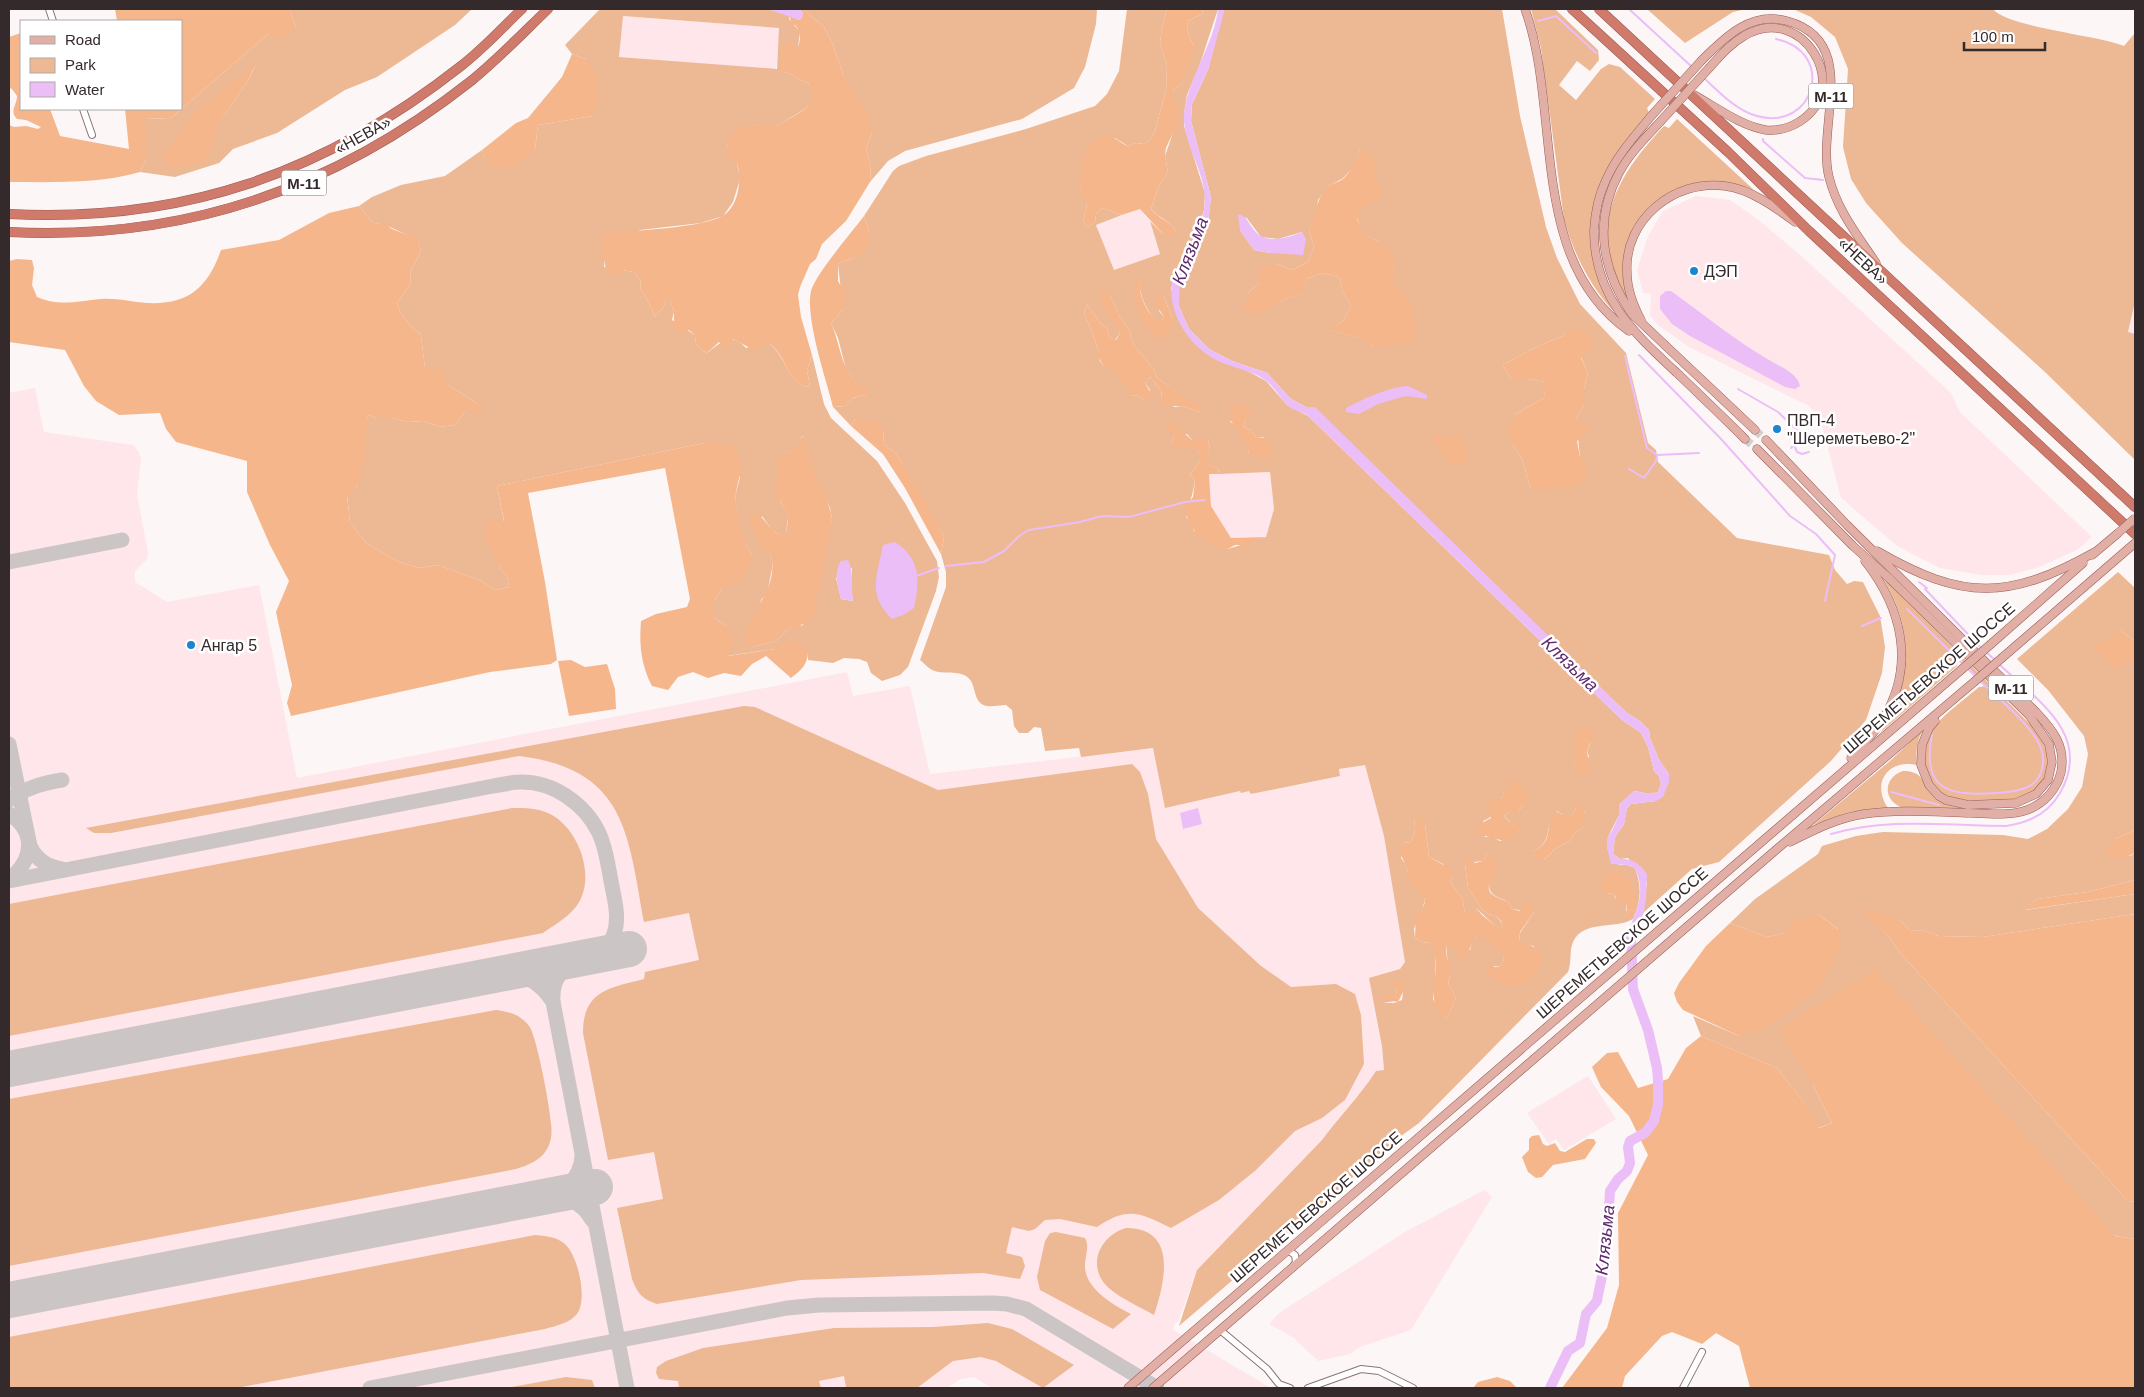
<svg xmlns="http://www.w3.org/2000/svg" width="2144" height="1397" font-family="Helvetica,sans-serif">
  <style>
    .built { fill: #fee6ea }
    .green { fill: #edb894; fill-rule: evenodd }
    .forest { fill: #f5b68b }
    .water { fill: #ebbef8 }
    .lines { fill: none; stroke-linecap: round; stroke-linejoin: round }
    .stream { stroke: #ebbef8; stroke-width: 2 }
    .river { stroke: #ebbef8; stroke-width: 10 }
    .taxiway { stroke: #ccc5c6; stroke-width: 15 }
    .runway { stroke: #ccc5c6; stroke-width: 36 }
    .major-tunnel { stroke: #d4cdce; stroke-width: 8; stroke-dasharray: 8 4; stroke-linecap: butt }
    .minor-casing { stroke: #8c7276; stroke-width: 8 }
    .major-casing { stroke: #995e55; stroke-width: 9 }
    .highway-casing { stroke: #995e55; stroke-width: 10 }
    .minor { stroke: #fff; stroke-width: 6 }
    .major { stroke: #e2afa6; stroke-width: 8 }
    .highway { stroke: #cf7a6b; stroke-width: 9 }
    .major-bridge-casing { stroke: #995e55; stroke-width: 9; stroke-linecap: butt }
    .major-bridge { stroke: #e2afa6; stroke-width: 8 }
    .poi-dot { fill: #1b85cf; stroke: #fff; stroke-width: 2 }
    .labels { text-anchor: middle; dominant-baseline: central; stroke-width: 5; stroke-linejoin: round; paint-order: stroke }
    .shield { fill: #fff; stroke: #71696b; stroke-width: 1 }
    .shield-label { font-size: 15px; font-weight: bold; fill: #34292b }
    .street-label { font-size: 16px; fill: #34292b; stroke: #fff }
    .poi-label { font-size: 16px; fill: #34292b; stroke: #fff; text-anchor: start }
    .water-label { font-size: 18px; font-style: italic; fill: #602b6e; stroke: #fff }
  </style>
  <rect width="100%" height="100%" fill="#fcf6f7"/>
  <g class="built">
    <path d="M622,16L780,28L776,70L619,57Z"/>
    <path d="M1696,196L1730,200L1756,218L1799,254L1951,393L1960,412L2092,537L2077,550L2037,568L2009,575H1981L1940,568L1897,546L1841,498L1820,418L1809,406L1689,347L1658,325L1650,315L1651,294L1643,293L1637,270L1648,236L1663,211Z"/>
    <path d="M1140,209L1150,221L1160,254L1114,271L1096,225Z"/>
    <path d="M2135,302V334L2128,333Z"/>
    <path d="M35,388L44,432L133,445L139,452L141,458L137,494L148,553L147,559L135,571V582L167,602L259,585L297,778L847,672L853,696L910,686L930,774L1154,748L1166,807L1240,791H1250L1251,794L1340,776L1339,769L1365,764L1384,836L1405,962L1400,969L1382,1046L1384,1070L1366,1087L1322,1140L1197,1270L1178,1322H1175L1173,1330L1271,1388H992L974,1377L961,1379L947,1388H9V393Z"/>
    <path d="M1270,472L1274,509L1266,537L1231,538L1211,506L1209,474Z"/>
    <path d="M1588,1076L1616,1119L1564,1150L1556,1139L1549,1144L1527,1113Z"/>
    <path d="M1484,1190L1492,1197L1411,1330L1360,1347L1350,1354L1318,1361L1294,1338L1269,1324L1279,1313L1405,1232Z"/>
  </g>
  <g class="green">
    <path d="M290,9H472L455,25L377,77L345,90L277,133L233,149L219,163L175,177L140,172L146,159L145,118L170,119L269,33L296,28ZM255,66L248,81L218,125Z"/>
    <path d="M600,9H768L790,16L789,19L800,32L798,47L780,72C792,71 796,80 808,83C820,104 803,110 788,119C783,122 779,125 774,126C754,128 734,117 727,146L737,163L740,179L733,202L723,216L701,223L640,230L605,259L604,267L634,272L641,281L640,289C645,295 653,310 655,317L664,306L666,298L670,301L674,312L672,320L695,335C695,345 698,348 707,353C720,343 731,331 746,348L766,341C787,354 787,386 810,387L807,370L812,355L824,404L831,418L877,461L905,503L937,561L939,577L936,591L908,667L900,675L882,681L871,673L867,662L859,659L844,658L833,663L808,660L807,648L775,649L727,656V626L714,618V602L722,588L752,555C742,538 734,513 736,493C737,488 739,482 740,477L704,443L497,486L504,522L498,566L507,576L509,587L494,590L482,581L438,565L420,568L399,562L366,543L350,522L347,495L357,487L368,415L376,418H392L407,422L424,421L439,427L455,425L465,412L482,404H478L448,385L425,368L421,335C412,327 399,315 397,303L411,283L410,273L421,251L418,240C403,234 389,224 373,223L359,206L372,197L401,185L445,176L482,150L485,158L535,149L538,125L593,116L586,59L572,54L565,45ZM623,16L779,28L777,69L619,57ZM804,436L808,460L830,508L832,519L803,625L788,629L776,641L753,647L761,600L767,593L772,569V560L769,553L758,540L755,533L762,516L772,530L778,534L786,533L788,516L780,501L785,453C794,450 798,446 801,437ZM852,568L851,589L853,601L841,599L836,578Z"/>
    <path d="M803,9H1097L1096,24L1085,67L1074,88L1022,119L905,151L888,161L870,182L871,165L866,149L872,132L843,74L832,42L824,27Z"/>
    <path d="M1127,9H1167L1162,27L1160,43L1167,65L1166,90L1155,131L1151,139L1144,144L1136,143L1128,146L1115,138L1080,189L1087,205L1083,221L1088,227L1095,222L1096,214L1102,208L1122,215L1096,225L1114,270L1160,254L1150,221L1163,234L1176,231C1169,220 1159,218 1151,209L1159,186L1168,172L1165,156L1173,133L1176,105L1172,97L1174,89L1181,84L1193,45L1187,29L1188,21L1202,14L1203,9H1218L1200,64L1187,95L1184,114V126L1205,193L1204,210L1193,244L1174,276L1171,289L1192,341L1266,381L1287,405L1308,416L1622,720L1641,733L1648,747L1654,771L1659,776L1661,784L1658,792L1650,794L1634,791L1619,805V815L1607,839V848L1619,865H1627L1635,868C1642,887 1641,901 1633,919C1615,930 1584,919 1573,942C1569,951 1572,962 1568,972L1419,1123L1401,1136L1179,1326L1197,1270L1322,1140C1339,1117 1360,1096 1376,1071L1384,1070L1382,1046L1369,978L1400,969L1405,962L1384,836L1365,765L1339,769L1340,776L1251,794L1249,791L1241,793L1240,791L1165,808L1153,748L1081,757L1079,748L1045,751L1041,728L1034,727L1028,733H1019L1014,726L1012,710L1006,705C999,705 992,707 987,706C971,703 978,683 966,676C956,670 943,675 932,670C928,668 924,663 920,660L946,587V572L941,554L944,537L929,509L896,454L884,444L883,429L855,419L851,426L833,407L846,406L853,398L866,395L846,369L838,338L831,323L843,310L838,264L853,258L869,231L864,216L893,171L899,166L926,156L1026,129L1095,106L1107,94L1119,71ZM1139,282C1141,300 1147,312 1160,324L1164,317L1159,311L1164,297L1173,319L1153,334L1139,313ZM1110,295L1120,317L1129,330L1134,345L1153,368L1157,378L1201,408L1199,412L1182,406L1174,407L1162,398L1161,390L1150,377L1145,383L1150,390L1146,401L1139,396L1131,395C1127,384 1116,379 1111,368L1104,366L1099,360V351L1084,312L1087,304L1100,323L1107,328L1109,336L1115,340L1120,333L1118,325L1106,312ZM1246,419L1243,427L1251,430L1256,437H1264L1249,455C1248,441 1239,431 1230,421ZM1187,434L1192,440H1208L1210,449L1206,465L1218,468L1219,474L1270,472L1274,509L1266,537L1228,549L1194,531L1192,523L1186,517C1189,504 1193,494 1195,481L1190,475L1200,461V453L1194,447L1172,443L1174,435ZM1591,742L1587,750L1589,757L1575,768L1576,760ZM1504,791L1523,805L1518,812H1510L1504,816L1520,831L1514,836L1500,841L1493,837H1485L1483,821C1495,817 1502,804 1504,791ZM1573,802L1585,812L1582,828L1574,834L1570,841L1556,848L1544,860L1534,851C1554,841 1543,826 1557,811L1563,815H1572L1576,808ZM1414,819L1425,825L1429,857L1443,864L1453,877L1451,884L1462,897L1465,912L1472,916L1477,909L1501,931L1502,923L1496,916L1488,914L1482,909L1468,888L1465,863L1483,861L1487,854L1494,874C1482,891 1494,897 1509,902L1512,909L1534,912L1520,933L1519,941L1526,945L1534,946L1536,974L1522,983L1493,966H1501L1504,959L1503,951L1485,936H1477L1472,942L1470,950L1447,945C1445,959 1453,970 1448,983L1456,998L1450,1013L1445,1019L1433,999L1435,983L1436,950L1430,943L1422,942L1415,938L1414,929L1425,901L1422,892L1410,881L1406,865L1401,858L1403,843L1411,842C1415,834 1416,828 1414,819ZM1624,876C1633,890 1638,894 1633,912L1626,911V902L1615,898L1614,894L1606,893ZM1397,990L1403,992L1402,1000L1394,1003H1383L1396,994Z"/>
    <path d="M1224,9H1502L1520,116L1546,227L1557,258L1580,304L1626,353L1648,443L1656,450L1658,462L1737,538L1829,555L1835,570L1847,584L1854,581L1863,582L1880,616L1885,647L1882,673L1866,720L1831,761L1719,862L1692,869L1643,913L1647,882L1628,858L1620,859L1613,854L1615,837L1624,824L1627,808L1631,804L1656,801L1669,774L1659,760L1650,738L1649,730L1640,721L1627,713L1306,407L1291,399L1267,373L1232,361L1209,349L1189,329L1179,306V281L1187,271L1208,222L1211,197L1191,121L1192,104L1208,70ZM1360,149L1375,180L1357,218L1363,234L1378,241L1394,268L1374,347L1360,338L1329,330L1343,321L1351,306L1343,292L1339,277L1322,273L1307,279L1301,294L1286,299L1257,315L1248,293L1260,283L1276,264L1292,270L1308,262L1314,247L1309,231L1316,215L1318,200L1328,186L1342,179L1354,167ZM1246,217L1261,237L1278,239L1302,232L1286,253H1270L1254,250L1240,230ZM1569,330L1588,373L1584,389V405L1576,419L1580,457L1531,489L1522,459L1513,445L1514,415L1544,398L1546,382L1528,379H1511L1503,365L1532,349L1562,336Z"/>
    <path d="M1531,9H1555L1598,50L1599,60L1590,71L1577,61L1559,85L1576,100L1601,69L1609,64L1620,67L1655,99L1647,108L1649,113C1635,130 1619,148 1608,168C1581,217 1587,267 1615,313C1590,286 1574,255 1564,219L1541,48Z"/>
    <path d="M1647,9H1746L1733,12L1685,43Z"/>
    <path d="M1793,9H1993C2006,27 2098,35 2124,46L2135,33V302L2128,332L2135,334V460L2045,372L1902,243L1866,203L1851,179L1843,147L1848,69L1835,37L1811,17Z"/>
    <path d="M1677,119L1754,190C1712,174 1663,183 1638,222C1631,231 1626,243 1625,254C1624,270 1630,291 1632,307C1585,235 1610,183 1664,126L1669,128Z"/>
    <path d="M2118,572L2135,588V641L2120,630L2135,657V830L2115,839L2130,856L2135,853V880L2087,892L2037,899L2025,910L2135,894V914L1983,937L1938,936L1925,931L1910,930L1901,921L1867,913L1891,939L1900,953L2128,1201L2135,1202V1239L2116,1236L1813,1085L1832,1123L1818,1128L1800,1097L1777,1068L1701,1036L1693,1016L1739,1036L1839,951L1838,929L1818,914L1785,933L1767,937L1730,923L1755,899L1818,854L1822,846L1856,836L1883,832L2003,835L2028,839L2047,829L2068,809L2082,787L2088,754L2084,736L2048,690L2017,659Z"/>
    <path d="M1883,578L2039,733C2055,760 2050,790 2016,800C2008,802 1998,800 1989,801C1960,802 1921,797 1924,757C1925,746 1927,736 1933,728C1946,712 1964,700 1979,687L1986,686L1959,658L1957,666L1881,732C1912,680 1915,631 1883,578Z"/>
    <path d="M744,706L755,707L938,790L1132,764L1140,772L1148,794L1156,839L1198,908L1261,966L1291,987L1336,984L1355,994L1361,1015L1364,1064L1345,1100L1322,1118L1295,1131L1256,1170L1219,1200L1171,1228C1140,1213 1128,1206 1097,1227L1060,1219L1045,1220L1035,1229L1029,1231L1012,1227L1006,1253L1022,1257L1025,1266L1020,1279L983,1273L801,1280L657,1304C642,1299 638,1294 632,1279L617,1208L663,1199L654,1152L608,1160L583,1033C583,990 610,988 644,979L645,972L699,960L689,913L644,922C628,834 626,769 519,756L111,833H94L86,828Z"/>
    <path d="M1923,730C1916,741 1916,753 1917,765C1888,759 1871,783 1888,808L1850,812L1813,825L1890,761Z"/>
    <path d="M1903,771C1927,770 1923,791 1941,801C1949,806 1959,807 1968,809L1904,808C1883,802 1882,778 1903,771Z"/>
    <path d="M512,808C526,808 538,808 550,814C576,827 593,868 582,896C576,913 557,923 543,933L9,1036V904Z"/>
    <path d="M496,1010C510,1012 521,1015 529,1026C537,1036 550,1108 551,1123C552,1132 552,1141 547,1149C540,1161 528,1165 516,1169L9,1266V1099Z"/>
    <path d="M1126,1228C1178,1228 1165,1282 1154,1315C1140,1307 1122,1299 1110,1289C1085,1268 1099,1236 1126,1228Z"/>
    <path d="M1056,1232L1085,1238C1090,1247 1085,1255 1085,1265C1084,1288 1113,1305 1131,1314L1113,1329L1040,1290L1037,1277L1045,1241L1050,1233Z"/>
    <path d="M535,1235C546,1236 557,1237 565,1244C578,1256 588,1299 577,1314C570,1323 555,1326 545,1329L237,1388H9V1337Z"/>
    <path d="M988,1323L1012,1329L1074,1365L1043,1388L996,1361L981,1357L953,1361L917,1388L846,1387L844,1376L819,1381L821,1388H679L678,1381L659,1379L656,1373L657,1367L666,1361L703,1348L834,1328L933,1327Z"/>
    <path d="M566,1377L592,1380L595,1388H506Z"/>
  </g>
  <g class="forest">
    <path d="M115,9H290L296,28L280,39L269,33L170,119L146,118V159L140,172C98,184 53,182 9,182V125L14,127L26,126L38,129L41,127L26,120L17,119C9,111 17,105 17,96L12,89L9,88V37L21,33V109H50L60,136L129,149L125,109H181V21H117Z"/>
    <path d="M799,9H803L824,27L832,42L843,74L869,116L872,132L866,149L871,165L870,182L846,221L822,244L816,259L810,264L800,287L798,295L801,317L812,355L807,370L810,387C786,386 788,354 767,342L761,348L754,350L733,339L730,347H723L719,342L707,353C698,348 695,345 695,335L689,330L681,332L674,329V312L670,301L666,299L664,306L655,317C653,310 645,295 640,289L641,281L634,272L622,270L616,275L608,274C604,267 606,264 604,258C601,249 600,246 603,236L610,233C636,230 702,228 722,216C739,207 742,179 737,163C731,160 728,154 727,147C727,142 729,137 732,133C744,120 758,127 773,126C780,125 784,121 790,118C806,110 818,102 808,83C796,80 792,71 779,72L782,46L790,43L798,47C801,38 801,33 795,25H791L790,16L799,20L803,13Z"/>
    <path d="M1167,9H1203L1202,14L1188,21L1187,29L1193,45V53L1181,84L1174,89C1171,101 1179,104 1179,115C1178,127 1170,138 1166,148C1164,156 1167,165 1168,172L1159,186L1151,209C1159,219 1169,220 1176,231L1170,237L1163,234L1140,209L1122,215L1102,208L1096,214L1095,222L1088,227L1083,221L1087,205C1084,199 1080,193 1080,187C1078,171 1086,134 1107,136C1115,136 1121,144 1128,146L1136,143L1144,144L1151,139L1155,131L1166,90L1167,65L1160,43L1162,27Z"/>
    <path d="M572,54L586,59L595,75L599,97L593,116L538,125L535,149L514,167C498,168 487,168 482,150L516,123L528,118L562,77Z"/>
    <path d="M255,65L248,81L218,125L206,162L174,168L160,159L200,107Z"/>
    <path d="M1360,149L1374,158L1375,180L1380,184V200L1365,205L1357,219L1364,234L1378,241L1392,251L1394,268L1392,284L1406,293L1412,309L1416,325L1412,343L1374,347L1359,338L1328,330L1343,321L1351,306L1343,292L1339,277L1322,273L1307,279L1302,294L1286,299L1258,315L1243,309L1248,293L1260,283L1259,267L1276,264L1292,270L1308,262L1314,247L1309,231C1315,217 1316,200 1326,188C1330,183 1338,183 1343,179C1352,171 1356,160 1360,149Z"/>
    <path d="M359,206L373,223L385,224L392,229L418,239L421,251L410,273L411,283L397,303C399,315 412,327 421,335L425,368L442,370L448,385L478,404H482L481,413L465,412L455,425L439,427L424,421L407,422L392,418H376L368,415L365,456L357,487L347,496L350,522L366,543L399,562L420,568L438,565L482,581L494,590L509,587L507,576L498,566L485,536L487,519L504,521L497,486L704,443H720L735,447C745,468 740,471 736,492C734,510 743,540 752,555C746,577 744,581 722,588L714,602V618L727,626L734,640L728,656L775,649L788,639L808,648C808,664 803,669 791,678L766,656L752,664L741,676L724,673L708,678L693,672L678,677L668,690L652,686C641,665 639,644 641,621L656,614L687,607L690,599L665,468L528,493L545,582L557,660L551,664L490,672L291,716L287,703L292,685L276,612L289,581L270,545L247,492V461L176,442L166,429L160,413L119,415L96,401L84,386L65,350L9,342V261L17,259L32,260L34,268L32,285L37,297C61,307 77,301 101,299C117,298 132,302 147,303C189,305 208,287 221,250L279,240L329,213Z"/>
    <path d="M864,216L869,231L867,248L853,258L838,264V281L846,295L843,310L831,323C842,347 840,377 868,388L866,395L853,398L846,406L833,407C826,379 805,318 811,291C815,275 852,232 864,216Z"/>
    <path d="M1137,279C1141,284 1140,289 1141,295C1145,308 1150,315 1160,323L1164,317L1155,303L1157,295L1164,297L1173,319L1168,335L1160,339C1140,326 1133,304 1134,281Z"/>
    <path d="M1104,290L1110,295L1120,317L1129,330L1134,345L1153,368L1157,378L1202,408L1199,412L1182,406H1165L1162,398L1161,390L1150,377L1145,383L1153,397L1146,401L1139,396L1130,395C1127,384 1116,379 1111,369L1104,366L1099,359V351L1084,312L1087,304L1100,323L1107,328L1109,336L1116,340L1120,333C1117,324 1111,320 1106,313C1103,308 1102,302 1100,297Z"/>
    <path d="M1569,329L1586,332L1593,347L1581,358L1588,373L1584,389V405L1576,419L1589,430L1577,441L1580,457L1589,470L1580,485L1564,488L1531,489L1522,459L1513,445L1508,430L1514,415L1544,398L1545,382L1528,379H1511L1503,365L1532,349L1562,336Z"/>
    <path d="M1240,404L1247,407L1252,414L1246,419L1243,427L1251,430L1256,437C1270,437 1275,444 1272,457L1264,459L1258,455H1249C1247,438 1232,429 1228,413L1232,407Z"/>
    <path d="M855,419L878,421L883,429L884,444L896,454L930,509L944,537L941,554L905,488L883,454L851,426Z"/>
    <path d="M1165,421L1173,423L1192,440L1200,438L1208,440L1210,449L1207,465L1218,468L1219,474H1209L1211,506L1231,538L1266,537L1244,545H1235L1228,549L1220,548L1198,537L1183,510L1193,497L1195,481L1190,475L1200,461V453C1192,446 1187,446 1177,449L1172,443L1174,435L1167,429Z"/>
    <path d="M1453,433L1461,435L1469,459C1449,477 1445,453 1433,442V434L1441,435L1448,439Z"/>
    <path d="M805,436C808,469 827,489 832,519L813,618L796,628L788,629L776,641L753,647L744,645C745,614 776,594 772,561C770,551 761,547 757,539C754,532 751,524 749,517L755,512C765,518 769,529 778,534L786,532C791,513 783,511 778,495C775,486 776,468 780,459C785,449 795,453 801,437Z"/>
    <path d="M2120,630L2135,641V657L2116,669L2093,648Z"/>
    <path d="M571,660L585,667L607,664L615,689L616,709L569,716L558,661Z"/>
    <path d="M1592,726L1594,734L1587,750L1589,766L1586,774L1578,776L1575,768L1576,735L1582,730Z"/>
    <path d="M1513,779C1521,783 1527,793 1530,801L1523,805L1518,812H1510L1504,816L1510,822L1518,823L1520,831L1508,842L1478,834L1476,826L1491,818L1486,802L1502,799L1504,791Z"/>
    <path d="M1574,801C1587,807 1587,815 1582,828L1574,834L1570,841L1556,848L1544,860L1536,859L1534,851C1555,841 1543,827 1556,811L1563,815H1572L1576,808L1572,803Z"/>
    <path d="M1422,818L1425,825L1429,857L1451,869L1453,877L1451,884L1462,897L1465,912L1472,915L1477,909L1482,915L1501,930L1502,922L1496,916L1488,914L1482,909L1468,888L1465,863L1470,857L1475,863L1483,861L1487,854L1497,867C1489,888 1479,892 1509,902L1512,909L1520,911L1524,904L1532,905L1534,912L1520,932L1519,940C1527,945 1534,946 1541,951C1541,956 1541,963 1540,968C1536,979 1517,989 1506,985C1499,983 1491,977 1485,973L1486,968L1501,966L1504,959L1502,951L1494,949C1491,940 1487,936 1477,936C1471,943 1470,950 1465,957L1457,956L1455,948L1447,945C1445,954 1447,960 1452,967L1448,983L1456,998L1450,1013L1445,1019C1420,999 1447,964 1430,943L1422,942L1415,938L1416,913C1437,898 1415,893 1409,881C1408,878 1408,872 1407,869C1405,862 1401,857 1399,850L1403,843L1411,842C1415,834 1416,828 1414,819Z"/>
    <path d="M2135,830V853L2120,859L2110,858L2107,847L2115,839Z"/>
    <path d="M1617,871C1632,879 1642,900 1631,915H1627L1626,902L1617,901L1614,894L1606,893L1601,886V878L1609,873Z"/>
    <path d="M2135,880V894L2024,910L2037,899L2087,892Z"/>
    <path d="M1865,907L1901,921L1910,930L1925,931L1938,936L1983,937L2135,914V1202L2128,1201L1900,953L1891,939L1866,913Z"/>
    <path d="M1818,914L1839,930V951L1817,989L1765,1029L1739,1036L1683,1010L1677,1002L1674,993L1679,983L1706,946L1730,923L1767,937L1785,933L1793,920Z"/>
    <path d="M1875,969L2115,1236L2135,1239V1388H1750L1739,1346L1716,1333L1702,1344L1672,1332L1662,1336L1625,1376L1622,1388H1562L1607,1328L1619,1285L1618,1213L1648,1155L1629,1116L1601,1087L1592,1067L1607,1053L1618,1052L1638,1088L1668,1079L1686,1048L1701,1036L1777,1068L1800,1097L1819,1128L1832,1123L1813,1085L1779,1029Z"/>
    <path d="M1395,980H1399L1405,988C1394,1009 1404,998 1383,1003L1382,999L1387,993L1396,994L1397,990L1392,983Z"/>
    <path d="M1539,1135L1543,1144L1547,1146L1555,1143L1560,1151L1565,1152L1587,1139H1594L1596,1143L1585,1159L1553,1165L1542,1177L1536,1178L1528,1172L1522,1157L1529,1150V1139L1532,1136Z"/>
    <path d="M1497,1377L1510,1381L1517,1388H1473L1478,1382Z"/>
  </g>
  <g class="water">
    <path d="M768,9H799L803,13L802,19L799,20Z"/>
    <path d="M1218,9H1224L1223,16L1208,70L1192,104L1191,121L1211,197L1208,222L1187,271L1180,281L1179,306L1189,329L1209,349L1232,361L1267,373L1291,399L1306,407H1315L1627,713L1640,721L1649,730L1650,738L1659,760L1669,774V782L1663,797L1656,801L1631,804L1627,808L1624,824L1615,837L1613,854L1620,859C1632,858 1640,864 1647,874L1646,899L1640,936L1626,948C1628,916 1650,902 1635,868L1627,865L1611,864L1607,848V838L1612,831L1619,815V805L1634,791L1650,794L1658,792L1661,784L1659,776L1654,771L1648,747L1641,733L1622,720L1308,416C1302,411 1293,411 1288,406C1280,398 1275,387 1265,380C1251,370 1232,368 1216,360C1188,345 1165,310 1173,278C1175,270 1182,262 1186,255C1194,242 1202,225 1204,209C1210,176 1182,146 1184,114C1188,77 1214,45 1218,9Z"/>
    <path d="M1238,214C1248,217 1248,223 1254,230C1266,245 1287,238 1302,232L1306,239L1303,255L1270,253L1254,250L1240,230Z"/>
    <path d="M1666,291H1671C1706,316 1738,343 1776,364C1785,369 1798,375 1800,386L1795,389L1785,387L1690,336L1672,324L1660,309V296Z"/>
    <path d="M1408,386L1427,395V399L1406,396L1378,404L1359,414L1346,412V408C1363,399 1389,387 1408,386Z"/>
    <path d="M895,542C921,559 920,581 914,608L903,615L892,619C867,594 877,577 883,545Z"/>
    <path d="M848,560C854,572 851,588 853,601L841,599C838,585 833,574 841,561Z"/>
    <path d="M1198,808L1202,824L1183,829L1180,813Z"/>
  </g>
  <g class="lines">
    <g class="stream">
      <path d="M1629,9L1692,67"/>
      <path d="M1538,21L1556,16L1596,53"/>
      <path d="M1704,78C1719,92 1737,111 1757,116C1816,132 1836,51 1776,39"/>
      <path d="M1763,139V141L1805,178L1823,180"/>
      <path d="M1639,355L1722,440L1790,516L1816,534L1835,555L1825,601"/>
      <path d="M1625,356L1647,448L1657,455L1699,453"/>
      <path d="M1738,389L1778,412L1797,430L1794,445L1791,448"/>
      <path d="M1794,445L1797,452L1802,454L1809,452"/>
      <path d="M1629,469L1644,478L1656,461L1657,455"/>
      <path d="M945,566L984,562L1004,551L1019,536L1029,530L1080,522L1102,516L1129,517L1185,502L1205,500"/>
      <path d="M916,576L939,568"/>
      <path d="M1919,582L1927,588L1925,589L1981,648"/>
      <path d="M1907,609L1963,664"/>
      <path d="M1862,626L1881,618"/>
      <path d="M1985,651L1996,661"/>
      <path d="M1966,667L1977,678"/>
      <path d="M1932,735C1921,789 1948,797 1996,793C2008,792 2026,791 2035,782C2043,774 2045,759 2041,749C2035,728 1997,697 1980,681"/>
      <path d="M1891,792L1939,805"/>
      <path d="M1831,834C1889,817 1947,826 2006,826C2028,823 2048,814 2060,793C2093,735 2038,701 2000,665"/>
    </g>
    <path class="river" d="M1550,1388L1568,1351L1580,1343L1586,1314L1597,1301L1598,1295L1606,1258L1610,1191L1618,1179L1627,1171L1630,1163L1628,1147L1630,1141L1645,1133L1654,1121L1658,1105V1081L1657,1068L1648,1030L1633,989L1631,938L1632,931"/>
    <g class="taxiway">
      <path d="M9,562L122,540"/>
      <path d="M9,744L30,846C36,859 47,867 62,869"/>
      <path d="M9,800C25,788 42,783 62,780"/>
      <path d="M9,814C37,831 33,861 9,879"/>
      <path d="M9,881L493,786C502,785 511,782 520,782C553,781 585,804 599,833C606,848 608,865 611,881C614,898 620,917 614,934C602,967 549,953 553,1002"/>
      <path d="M510,972C530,977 542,985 553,1002L627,1388"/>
      <path d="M582,1157C580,1180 564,1192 543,1198C565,1196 581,1200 592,1220"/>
      <path d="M370,1388L787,1308L819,1305L993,1303L1007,1304L1026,1309L1157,1388"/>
    </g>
    <g class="runway">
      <path d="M9,1069L629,949"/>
      <path d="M9,1300L595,1187"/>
    </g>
    <g class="major-tunnel">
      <path d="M1755,430L1766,440"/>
      <path d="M1745,439L1757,449"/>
    </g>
    <g class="minor-casing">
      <g id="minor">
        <path d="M49,9L53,21"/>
        <path d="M83,109L92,135"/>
        <path d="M1284,1253L1289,1251L1295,1255L1296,1262L1294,1265"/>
        <path d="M1220,1330L1267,1369L1279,1384L1290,1388"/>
        <path d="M1308,1388L1361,1369L1379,1371L1413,1388"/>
        <path d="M1683,1388L1702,1352"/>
      </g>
    </g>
    <g class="major-casing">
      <g id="major">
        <path d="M1525,9C1562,111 1527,260 1629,331"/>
        <path d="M1702,60C1725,37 1751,11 1787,21C1861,41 1816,126 1829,177C1837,210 1858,236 1876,263"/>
        <path d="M1694,95C1716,107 1741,126 1766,130C1778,131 1789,128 1799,122C1855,87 1801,1 1744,36C1730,44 1720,56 1710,67"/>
        <path d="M1652,115C1635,136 1617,155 1606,180C1598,196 1595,213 1594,231C1594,297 1633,332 1677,373C1700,395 1723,417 1745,439"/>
        <path d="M1660,122C1645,138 1629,154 1619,173C1593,222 1602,271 1632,314L1755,430"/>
        <path d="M1641,320C1633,305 1627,289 1627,272C1624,220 1674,179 1725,186C1750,189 1775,207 1795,222"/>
        <path d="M1766,440L1847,525L2036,712C2053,730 2066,746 2061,772C2057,789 2044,804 2027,810C2010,816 1989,814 1971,813C1935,812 1899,809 1864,814C1837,818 1814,830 1790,842"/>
        <path d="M1757,449L1853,546L1890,579L2029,715L2049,744L2052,762L2048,780L2036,794L2016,803L1968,805L1946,800L1939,796L1929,785L1921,765L1922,745L1929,728L1935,721"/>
        <path d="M1877,551C1963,601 2009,600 2095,552"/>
        <path d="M2092,555L2117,534"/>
        <path d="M1991,644L2083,563"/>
        <path d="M2003,657L2135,543"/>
        <path d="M1851,758C1862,746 1874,734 1883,719C1916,665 1902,608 1865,561"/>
        <path d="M1128,1388L1961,670"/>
        <path d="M1153,1388L1777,849L1974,682"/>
      </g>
    </g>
    <g class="highway-casing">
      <g id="highway">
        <path d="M1572,9L1728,152L1809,231L2135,534"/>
        <path d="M1599,9L2135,507"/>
        <path d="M9,214C183,223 325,173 461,66C483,49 502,28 522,9"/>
        <path d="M9,232C184,241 334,189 471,81C498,59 523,33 548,9"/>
      </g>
    </g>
    <use href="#minor" class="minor"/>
    <use href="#major" class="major"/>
    <use href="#highway" class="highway"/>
    <g class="major-bridge-casing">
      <g id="major-bridge">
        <path d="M1652,115L1702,60"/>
        <path d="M1660,122L1710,67"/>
        <path d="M2117,534L2135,518"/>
        <path d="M1961,670L1991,644"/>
        <path d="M1974,682L2003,657"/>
      </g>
    </g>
    <use href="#major-bridge" class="major-bridge"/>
  </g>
  <g class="poi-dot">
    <circle cx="1694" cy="271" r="5"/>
    <circle cx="1777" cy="429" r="5"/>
    <circle cx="191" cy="645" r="5"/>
  </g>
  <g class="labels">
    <g class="shield">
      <rect x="1808.5" y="83.5" width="45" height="25" rx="4"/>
      <rect x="281.5" y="170.5" width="45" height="25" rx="4"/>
      <rect x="1988.5" y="675.5" width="45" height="25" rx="4"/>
    </g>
    <g class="shield-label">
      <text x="1831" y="96">М-11</text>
      <text x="304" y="183">М-11</text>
      <text x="2011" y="688">М-11</text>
    </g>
    <g class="street-label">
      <text transform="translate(363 135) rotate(-29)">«НЕВА»</text>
      <text transform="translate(1863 261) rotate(43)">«НЕВА»</text>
      <text transform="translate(1929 678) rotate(-41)">ШЕРЕМЕТЬЕВСКОЕ ШОССЕ</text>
      <text transform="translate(1622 943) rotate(-41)">ШЕРЕМЕТЬЕВСКОЕ ШОССЕ</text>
      <text transform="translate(1316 1207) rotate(-41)">ШЕРЕМЕТЬЕВСКОЕ ШОССЕ</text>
    </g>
    <g class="poi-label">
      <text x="1704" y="271">ДЭП</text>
      <text x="1787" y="420">ПВП-4<tspan x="1787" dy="18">"Шереметьево-2"</tspan></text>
      <text x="201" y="645">Ангар 5</text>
    </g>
    <g class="water-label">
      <text transform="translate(1190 251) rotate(-69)">Клязьма</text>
      <text transform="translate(1570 664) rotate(44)">Клязьма</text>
      <text transform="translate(1605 1240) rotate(-84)">Клязьма</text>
    </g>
  </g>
  <rect width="2144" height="1397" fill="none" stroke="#34292b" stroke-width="20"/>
  <rect x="20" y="20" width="162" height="90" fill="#ffffff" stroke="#aea9aa"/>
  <rect x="30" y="36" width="25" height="8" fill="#e2afa6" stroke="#aea9aa"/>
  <text x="65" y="45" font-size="15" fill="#34292b">Road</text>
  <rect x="30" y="58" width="25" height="15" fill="#edb894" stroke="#aea9aa"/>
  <text x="65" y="70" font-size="15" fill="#34292b">Park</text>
  <rect x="30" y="82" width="25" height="15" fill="#ebbef8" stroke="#aea9aa"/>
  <text x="65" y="95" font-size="15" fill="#34292b">Water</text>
  <path d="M1964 42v8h81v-8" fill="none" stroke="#34292b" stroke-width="2.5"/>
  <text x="1972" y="42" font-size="15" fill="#34292b" stroke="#ffffff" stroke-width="4" paint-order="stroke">100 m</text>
</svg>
